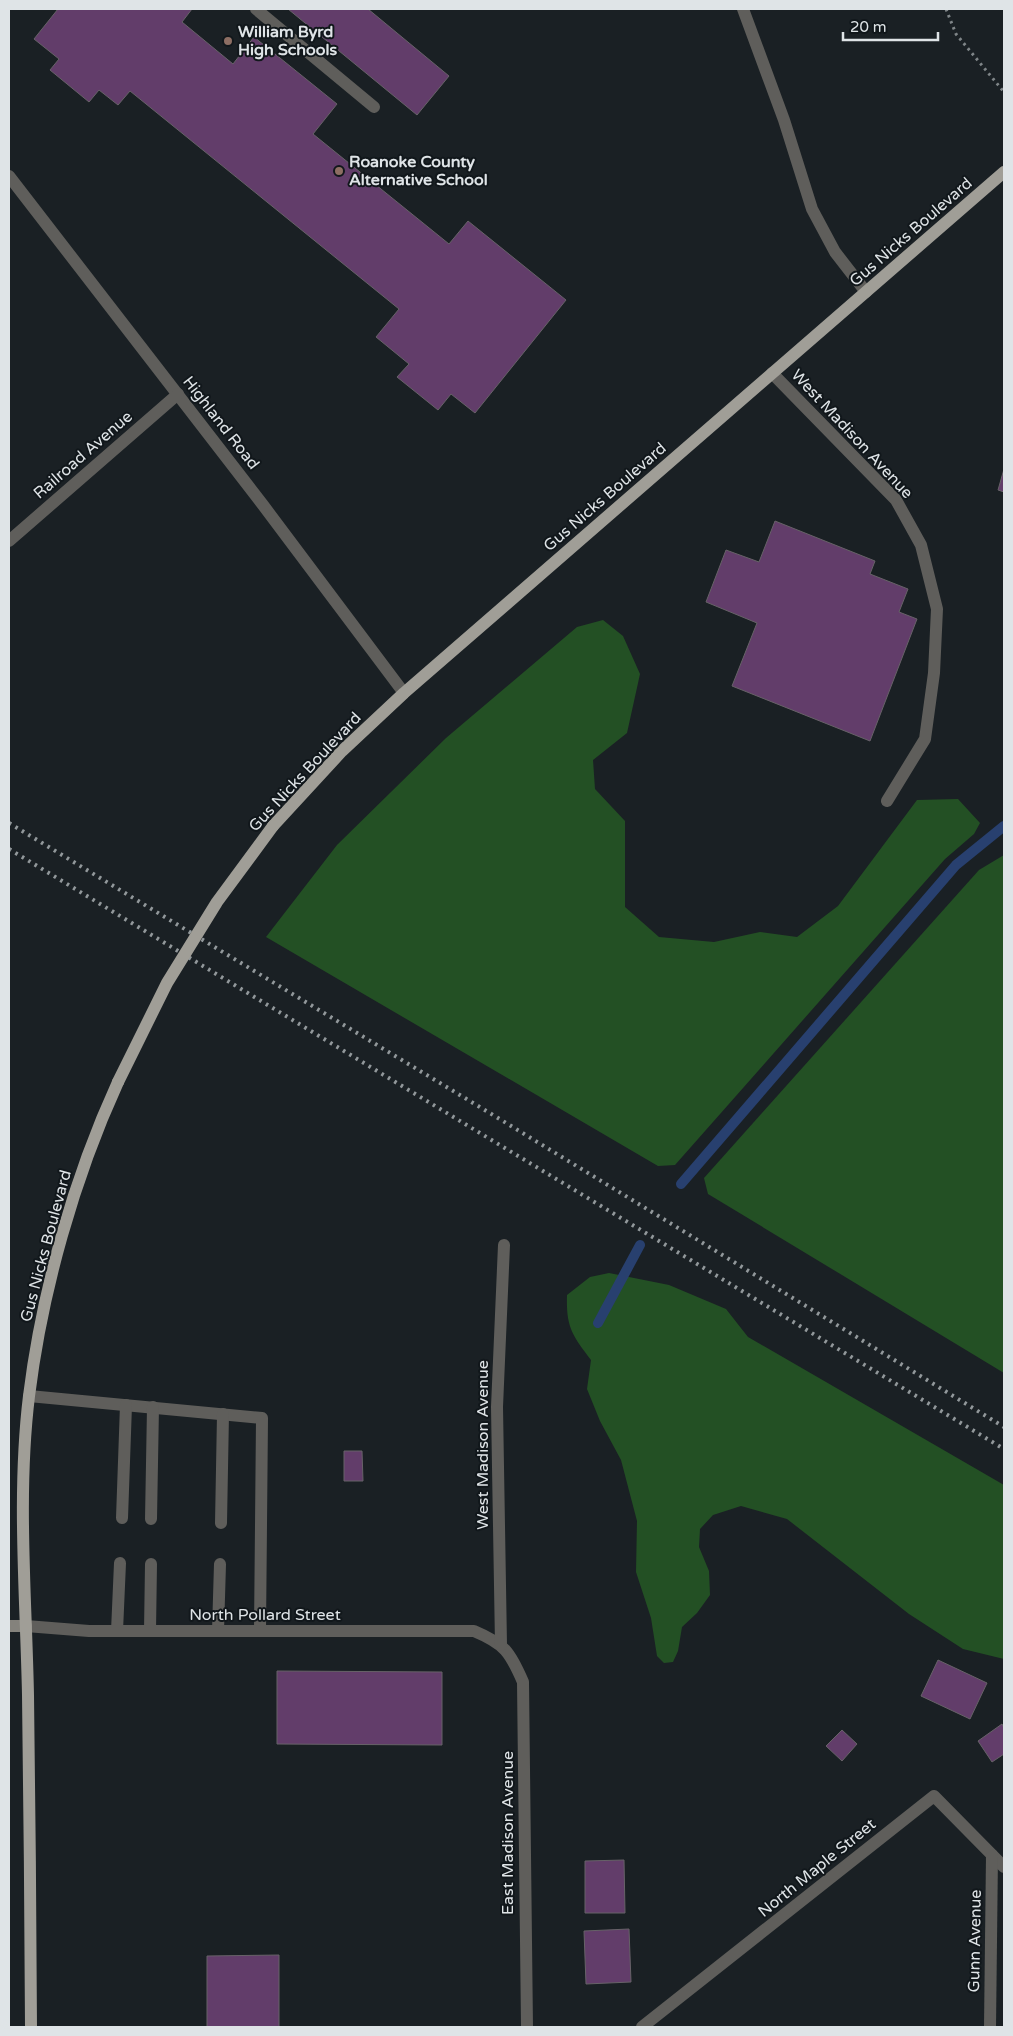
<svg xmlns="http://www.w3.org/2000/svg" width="1013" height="2036" font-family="'Varela Round',sans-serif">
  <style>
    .forest { fill: #235024 }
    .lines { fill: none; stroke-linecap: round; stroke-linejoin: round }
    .stream { stroke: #28406f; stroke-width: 10 }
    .building { fill: #623d6a; stroke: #676268 }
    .path { stroke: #7f8588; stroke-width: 3; stroke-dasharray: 2.5 4; stroke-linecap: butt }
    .lane { stroke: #5f5e5b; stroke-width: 12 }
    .street { stroke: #5f5e5b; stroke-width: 12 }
    .secondary { stroke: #84827c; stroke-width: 12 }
    .primary { stroke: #a09e97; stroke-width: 12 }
    .rail { stroke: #92989b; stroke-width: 4; stroke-dasharray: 2.5 5; stroke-linecap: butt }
    .primary-bridge { stroke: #a09e97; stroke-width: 12 }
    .education-dot { fill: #8d6e63; stroke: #11171b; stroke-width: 2 }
    .labels { text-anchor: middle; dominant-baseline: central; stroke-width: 4; stroke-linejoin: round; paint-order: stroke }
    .poi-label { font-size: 16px; font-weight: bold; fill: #dfe4e7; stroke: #11171b; text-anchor: start }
    .street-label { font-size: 16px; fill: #dfe4e7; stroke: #11171b }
  </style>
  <rect width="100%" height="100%" fill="#1a2024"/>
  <g class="forest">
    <path d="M603,620L623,636L640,674L627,733L593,760L595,789L625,821V907L659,937L714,942L760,932L797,937L838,906L917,800L958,799L980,823L974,834L945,859L675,1165L658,1166L266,937L337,845L446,738L577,627Z"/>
    <path d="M1004,855V1373L708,1194L704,1178L979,870Z"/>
    <path d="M609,1273L669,1285L726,1309L748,1337L1004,1485V1659L963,1649L909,1614L787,1519L741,1506L713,1515L700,1529L699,1547L709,1571L710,1595L697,1613L682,1627L678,1651L673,1662L664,1663L657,1656L651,1618L636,1572L637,1521L621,1460L600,1421L587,1389L591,1360C572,1335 566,1327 567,1295L590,1277Z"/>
  </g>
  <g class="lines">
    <g class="stream">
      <path d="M681,1184L956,865L1004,826"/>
      <path d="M598,1323L640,1245"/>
    </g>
  </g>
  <g class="building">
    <path d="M58,9H192L182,22L233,64L254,37L337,104L313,134L449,244L468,221L566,300L475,413L451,394L438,410L397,377L409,364L376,337L399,309L130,91L118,105L99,90L89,102L50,70L59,59L34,39Z"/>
    <path d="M288,9H368L449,76L417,115Z"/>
    <path d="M1004,469V492L998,490Z"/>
    <path d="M775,521L875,561L870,574L908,589L899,612L917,619L870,741L732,686L757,623L706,602L726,550L759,562Z"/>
    <path d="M344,1451H362L363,1481H344Z"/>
    <path d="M938,1660L987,1683L970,1719L921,1696Z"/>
    <path d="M277,1671L442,1672V1745L277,1744Z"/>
    <path d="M1002,1724L1004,1728V1754L992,1762L978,1741Z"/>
    <path d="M842,1730L857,1744L842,1761L826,1746Z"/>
    <path d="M624,1860L625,1913H585V1861Z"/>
    <path d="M629,1929L631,1982L586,1984L584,1931Z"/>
    <path d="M279,1955V2027H207V1956Z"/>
  </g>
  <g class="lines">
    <path class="path" d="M946,9L956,34L1004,92"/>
    <g class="lane">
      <path d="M256,9L374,107"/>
      <path d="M743,9L784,120L812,209L835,252L866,292"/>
      <path d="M29,1396L262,1418L260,1631"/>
      <path d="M122,1518L126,1405"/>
      <path d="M151,1519L153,1407"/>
      <path d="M221,1523L223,1414"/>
      <path d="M117,1631L120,1563"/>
      <path d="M150,1631L151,1564"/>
      <path d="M218,1631L220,1564"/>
    </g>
    <g class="street">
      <path d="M9,176L263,505L404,693"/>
      <path d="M772,373L896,500L921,545L937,609L934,673L925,739L887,801"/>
      <path d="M9,541L178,394"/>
      <path d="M26,1626L89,1631H474C505,1644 510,1652 523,1682L527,2027"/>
      <path d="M501,1645L497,1407L504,1245"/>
      <path d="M642,2027L934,1796L1004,1867"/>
      <path d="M990,2027L992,1855"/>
    </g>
    <path class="secondary" d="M9,1626H26"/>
    <g class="primary">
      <path d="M273,826L342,751L404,693L1004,172"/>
      <path d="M31,2027C30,1916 30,1806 28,1695C26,1596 17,1495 29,1396C42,1291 74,1178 118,1082"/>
    </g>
    <g class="rail">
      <path d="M9,823L498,1118L1004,1427"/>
      <path d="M9,849L1004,1449"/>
    </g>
    <path class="primary-bridge" d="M118,1082L167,983L217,902L273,826"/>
  </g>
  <g class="education-dot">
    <circle cx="228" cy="41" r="5"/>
    <circle cx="339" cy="171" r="5"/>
  </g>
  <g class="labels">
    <g class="poi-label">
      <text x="238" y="32">William Byrd<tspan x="238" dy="18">High Schools</tspan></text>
      <text x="349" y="162">Roanoke County<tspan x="349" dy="18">Alternative School</tspan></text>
    </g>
    <g class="street-label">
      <text transform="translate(911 232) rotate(-41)">Gus Nicks Boulevard</text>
      <text transform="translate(221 423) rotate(52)">Highland Road</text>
      <text transform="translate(852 434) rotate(47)">West Madison Avenue</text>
      <text transform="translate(83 455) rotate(-41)">Railroad Avenue</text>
      <text transform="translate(605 497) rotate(-41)">Gus Nicks Boulevard</text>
      <text transform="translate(305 772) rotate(-47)">Gus Nicks Boulevard</text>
      <text transform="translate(46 1246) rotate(-75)">Gus Nicks Boulevard</text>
      <text transform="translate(483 1445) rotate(-90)">West Madison Avenue</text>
      <text x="265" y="1615">North Pollard Street</text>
      <text transform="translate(508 1833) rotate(-90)">East Madison Avenue</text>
      <text transform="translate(817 1868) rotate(-39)">North Maple Street</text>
      <text transform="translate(975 1941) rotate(-89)">Gunn Avenue</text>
    </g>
  </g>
  <rect width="1013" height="2036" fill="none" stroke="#dfe4e7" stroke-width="20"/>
  <path d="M843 32v8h95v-8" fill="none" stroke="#dfe4e7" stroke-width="2.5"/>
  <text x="850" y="32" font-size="15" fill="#dfe4e7" stroke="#11171b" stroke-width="4" paint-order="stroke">20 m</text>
</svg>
